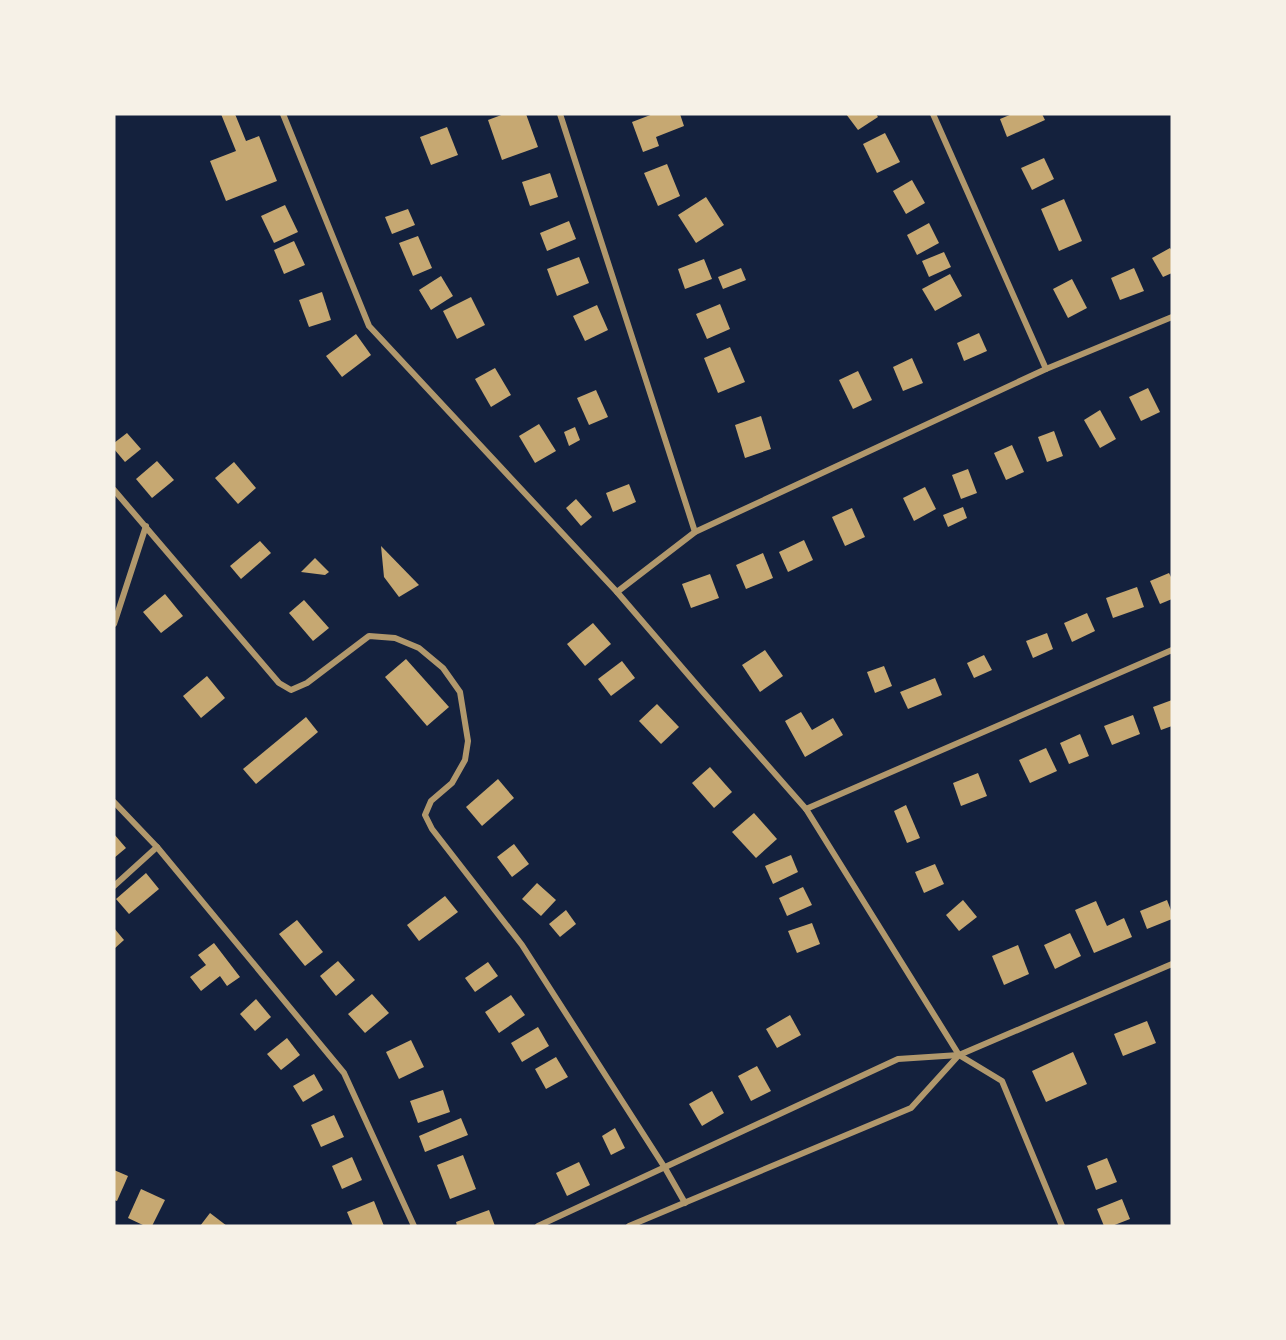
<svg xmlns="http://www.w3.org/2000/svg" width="1286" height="1340" font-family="'Work Sans',sans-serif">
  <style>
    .building { fill: #c6a872 }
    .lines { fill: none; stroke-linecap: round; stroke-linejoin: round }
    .minor { stroke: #b1986c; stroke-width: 6 }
  </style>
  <rect width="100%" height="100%" fill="#14213d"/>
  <g class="building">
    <path d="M221,114H235L246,141L259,136L277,181L226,201L210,161L236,151Z"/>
    <path d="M504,114H526L538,147L502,160L488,120Z"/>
    <path d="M653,114H680L684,126L656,137L659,146L643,152L632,122Z"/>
    <path d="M846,114H876L878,117L858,130Z"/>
    <path d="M1012,114H1042L1045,120L1007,137L1000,119Z"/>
    <path d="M447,127L458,155L431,165L420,137Z"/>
    <path d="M885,133L900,162L877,173L863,144Z"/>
    <path d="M1044,158L1054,179L1032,190L1021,168Z"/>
    <path d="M667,164L680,196L658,206L644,173Z"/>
    <path d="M550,173L558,197L530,206L522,182Z"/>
    <path d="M912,180L925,203L906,214L893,191Z"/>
    <path d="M706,197L724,225L696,243L678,215Z"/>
    <path d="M1064,199L1082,241L1059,251L1041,209Z"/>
    <path d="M285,205L298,232L274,243L261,216Z"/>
    <path d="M408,209L415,225L392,234L385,217Z"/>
    <path d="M569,221L576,239L547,251L540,233Z"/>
    <path d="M929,223L939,243L917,255L907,235Z"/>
    <path d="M418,236L432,268L413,276L399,243Z"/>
    <path d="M294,241L305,265L284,274L274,250Z"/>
    <path d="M1170,248L1172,251V273L1163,277L1152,258Z"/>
    <path d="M944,252L951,267L929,277L922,261Z"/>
    <path d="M579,257L589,283L557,296L547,269Z"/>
    <path d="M704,259L712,279L685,289L678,269Z"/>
    <path d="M741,268L746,280L723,289L718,277Z"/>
    <path d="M1134,268L1144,291L1120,300L1111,278Z"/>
    <path d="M950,274L962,296L935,311L922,289Z"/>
    <path d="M441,276L453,296L431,310L419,290Z"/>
    <path d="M1072,279L1087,308L1068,318L1053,289Z"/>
    <path d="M322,292L331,320L309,327L299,300Z"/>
    <path d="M471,297L485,325L457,339L443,311Z"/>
    <path d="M720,304L730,329L707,339L696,314Z"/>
    <path d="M597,305L608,330L585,341L573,316Z"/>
    <path d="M979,333L987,351L964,361L957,343Z"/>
    <path d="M356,334L371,355L342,377L326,356Z"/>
    <path d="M730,347L745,382L718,393L704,358Z"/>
    <path d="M912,358L923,383L903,391L893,367Z"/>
    <path d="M495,368L511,395L491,407L475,379Z"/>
    <path d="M858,371L872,400L853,409L839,380Z"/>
    <path d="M1148,388L1160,412L1141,421L1129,397Z"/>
    <path d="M596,390L608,417L589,425L577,398Z"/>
    <path d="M1100,410L1116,439L1100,448L1084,420Z"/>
    <path d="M761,416L771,449L745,458L735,425Z"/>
    <path d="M539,424L556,451L535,463L519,436Z"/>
    <path d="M575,427L580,440L569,446L564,432Z"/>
    <path d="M1054,431L1063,456L1047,462L1038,437Z"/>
    <path d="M127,433L141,449L125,462L114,449V443Z"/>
    <path d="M1012,445L1024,472L1006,480L994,453Z"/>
    <path d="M157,461L174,480L152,498L136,479Z"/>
    <path d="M234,462L256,488L238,504L215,478Z"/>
    <path d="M968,469L977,493L961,499L952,475Z"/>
    <path d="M629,484L636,502L613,512L606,493Z"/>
    <path d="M925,487L936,509L914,521L903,498Z"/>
    <path d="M576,499L592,517L581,526L566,508Z"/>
    <path d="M963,507L967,518L948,527L943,515Z"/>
    <path d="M852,508L865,537L845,546L832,517Z"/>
    <path d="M804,540L813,560L788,572L779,552Z"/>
    <path d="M260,541L271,553L241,579L230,566Z"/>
    <path d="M381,546L419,585L399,597L384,577Z"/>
    <path d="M763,553L773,578L746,589L736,565Z"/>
    <path d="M315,558L329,572L325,575L301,572Z"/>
    <path d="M1169,573L1172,579V599L1160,604L1150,581Z"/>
    <path d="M710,574L719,598L691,608L682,584Z"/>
    <path d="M1137,587L1144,607L1113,618L1106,598Z"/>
    <path d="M165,594L183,616L161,633L143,612Z"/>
    <path d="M304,600L329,628L313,641L289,613Z"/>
    <path d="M1087,613L1095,631L1072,642L1064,623Z"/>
    <path d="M593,623L611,644L585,666L567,644Z"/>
    <path d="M1047,633L1053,649L1033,658L1026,641Z"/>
    <path d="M765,650L783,676L760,692L742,665Z"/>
    <path d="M984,655L992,670L974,678L967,663Z"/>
    <path d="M406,659L449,707L427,726L385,677Z"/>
    <path d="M622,661L635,678L611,696L598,679Z"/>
    <path d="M884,666L892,686L875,693L867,672Z"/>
    <path d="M207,676L225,698L201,718L183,696Z"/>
    <path d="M935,678L942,695L908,709L900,692Z"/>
    <path d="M1172,700V726L1161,730L1153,707Z"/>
    <path d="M657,704L679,727L661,744L639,721Z"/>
    <path d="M801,712L812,730L833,718L843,735L805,757L785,721Z"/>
    <path d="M1133,715L1140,734L1112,745L1104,726Z"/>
    <path d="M306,717L318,732L256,784L243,769Z"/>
    <path d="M1080,734L1089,756L1069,764L1060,743Z"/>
    <path d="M1046,748L1057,771L1030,783L1019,760Z"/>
    <path d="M710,767L732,792L714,808L692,783Z"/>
    <path d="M978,773L987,796L961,806L953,783Z"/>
    <path d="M498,779L514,798L482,826L466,807Z"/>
    <path d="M906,805L920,838L907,843L894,811Z"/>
    <path d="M754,813L777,839L756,858L732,832Z"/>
    <path d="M114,834L126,848L114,858Z"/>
    <path d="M514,844L529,864L512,877L497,857Z"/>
    <path d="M791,855L798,872L773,884L765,866Z"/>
    <path d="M935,864L944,884L924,893L915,872Z"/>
    <path d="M146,873L159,889L129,914L116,899Z"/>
    <path d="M537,883L556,900L541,916L522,899Z"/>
    <path d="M803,887L812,905L787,916L779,898Z"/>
    <path d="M445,896L458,912L419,941L407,925Z"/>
    <path d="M963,900L977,917L959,931L946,915Z"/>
    <path d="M1167,900L1172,913V919L1147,929L1140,911Z"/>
    <path d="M1096,901L1107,926L1124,918L1132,937L1094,953L1075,910Z"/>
    <path d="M566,910L576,924L560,937L549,924Z"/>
    <path d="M297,920L323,952L305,966L279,934Z"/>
    <path d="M812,923L820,944L797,953L788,931Z"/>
    <path d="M114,928L124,940L114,949Z"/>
    <path d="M1070,933L1081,956L1055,969L1044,945Z"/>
    <path d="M214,943L240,977L227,986L220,976L201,991L190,977L206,965L198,955Z"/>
    <path d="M1018,945L1029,974L1004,985L992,956Z"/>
    <path d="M338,961L355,980L336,996L320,976Z"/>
    <path d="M488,962L498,976L475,992L465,978Z"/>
    <path d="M372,994L389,1013L365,1033L348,1014Z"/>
    <path d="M511,995L525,1015L499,1033L485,1012Z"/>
    <path d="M256,999L271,1017L255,1031L240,1014Z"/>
    <path d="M790,1015L801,1035L777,1048L766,1029Z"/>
    <path d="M1147,1021L1156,1043L1123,1056L1114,1034Z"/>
    <path d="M538,1027L549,1046L522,1062L511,1043Z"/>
    <path d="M287,1038L300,1055L281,1070L267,1054Z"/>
    <path d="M411,1040L424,1067L399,1079L386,1052Z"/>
    <path d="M1073,1052L1087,1084L1046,1102L1032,1071Z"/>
    <path d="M556,1057L568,1077L546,1089L535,1069Z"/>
    <path d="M757,1066L771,1091L751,1101L738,1076Z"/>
    <path d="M314,1074L323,1090L303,1102L293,1086Z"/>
    <path d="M443,1090L450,1112L418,1123L410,1101Z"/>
    <path d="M712,1091L724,1113L702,1126L689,1104Z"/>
    <path d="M334,1115L344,1137L321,1147L311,1125Z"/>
    <path d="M461,1118L468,1135L425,1152L419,1136Z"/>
    <path d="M615,1128L625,1148L611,1155L602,1136Z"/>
    <path d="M463,1155L476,1189L450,1199L437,1165Z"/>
    <path d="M352,1157L362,1180L342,1189L332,1166Z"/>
    <path d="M1107,1158L1117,1182L1096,1190L1087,1166Z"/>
    <path d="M579,1162L590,1185L567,1196L556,1173Z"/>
    <path d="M114,1170L128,1176L117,1201L114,1200Z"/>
    <path d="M141,1189L165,1200L152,1226H145L128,1218Z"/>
    <path d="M1122,1199L1130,1219L1112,1226H1104L1097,1209Z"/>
    <path d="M374,1201L384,1226H353L347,1212Z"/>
    <path d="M489,1210L495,1226H457L456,1222Z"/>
    <path d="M210,1213L227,1226H200Z"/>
  </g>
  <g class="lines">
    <g class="minor">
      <path d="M283,114L369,326L617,592L703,692L806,809L959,1055L1002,1081L1062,1226"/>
      <path d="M560,114L695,532"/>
      <path d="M933,114L1046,369"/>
      <path d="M114,490L279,683L291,690L307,683L369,636L395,638L419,648L443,668L460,692L468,741L465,760L452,783L431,801L425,815L432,829L522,945L665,1168L685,1203"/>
      <path d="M617,592L695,532L1046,369L1172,317"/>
      <path d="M114,624L146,526"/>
      <path d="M114,802L157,847L344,1073L414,1226"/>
      <path d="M806,809L1172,650"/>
      <path d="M114,886L157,847"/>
      <path d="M538,1226L898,1059L959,1055L1172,964"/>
      <path d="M629,1226L911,1108L958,1056"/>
    </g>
  </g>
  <rect width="1286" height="1340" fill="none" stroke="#f6f1e7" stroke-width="231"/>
</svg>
